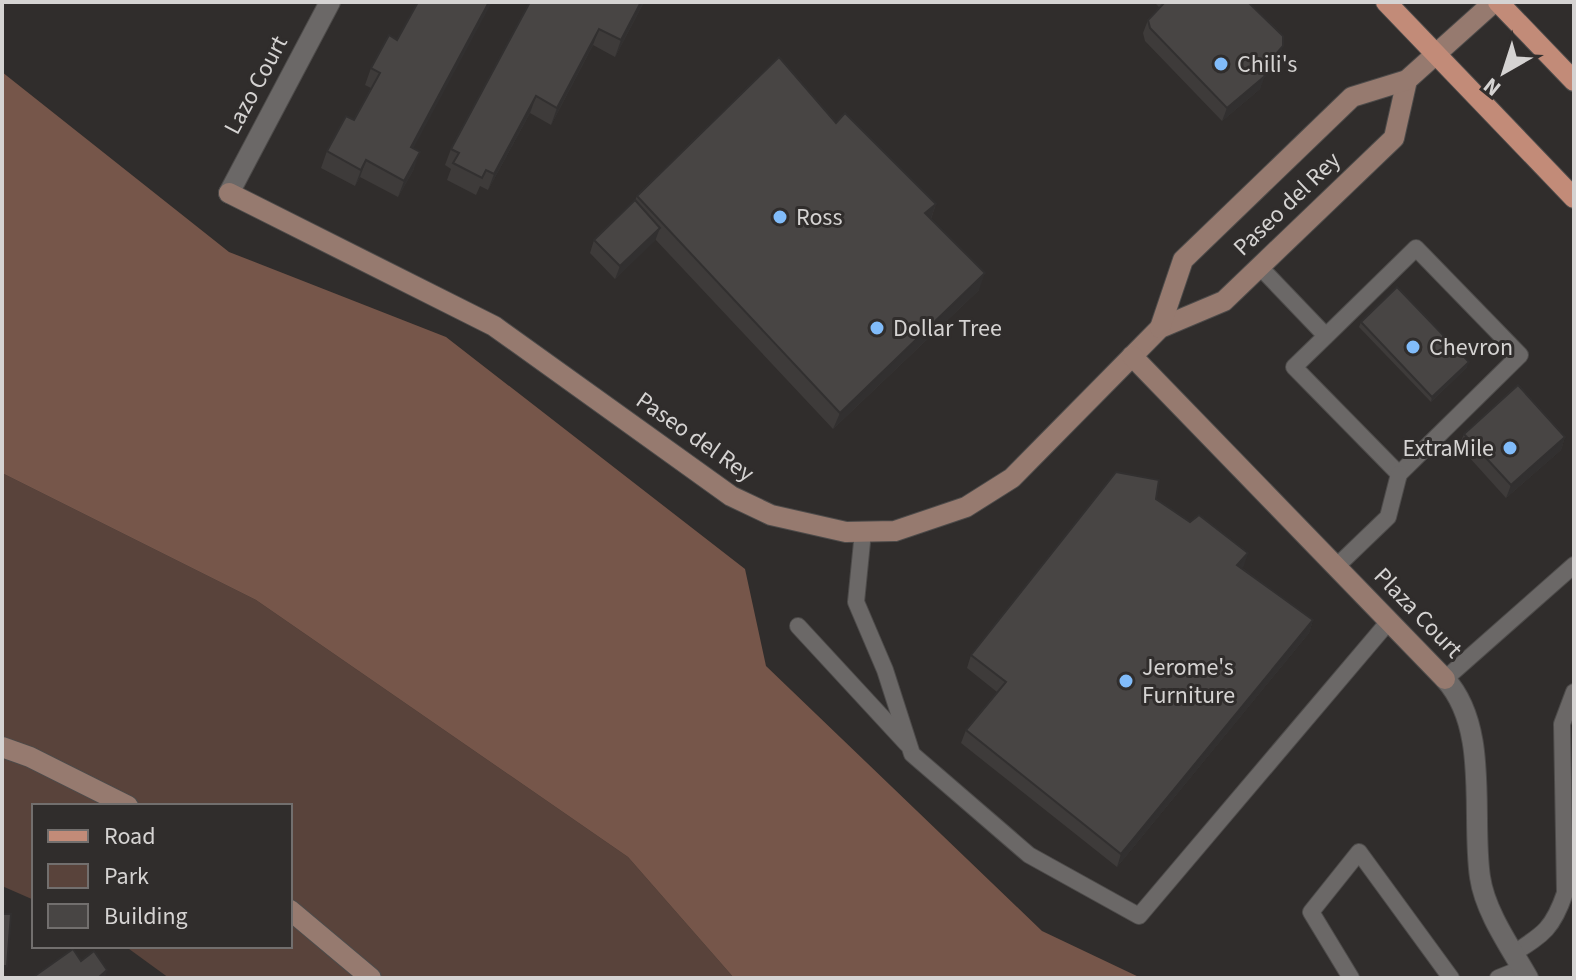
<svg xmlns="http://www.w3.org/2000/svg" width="1576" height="980" font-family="'Source Sans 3',sans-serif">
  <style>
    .green { fill: #59433b }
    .forest { fill: #76564a }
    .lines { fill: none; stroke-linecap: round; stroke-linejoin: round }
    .lane-casing { stroke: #4d4b4a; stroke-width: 18 }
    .street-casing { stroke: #4d4b4a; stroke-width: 22 }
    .secondary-casing { stroke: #4d4b4a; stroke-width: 22 }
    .primary-casing { stroke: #4d4b4a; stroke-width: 22 }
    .lane { stroke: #6b6867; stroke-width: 16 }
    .street { stroke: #6b6867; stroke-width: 20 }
    .secondary { stroke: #967a6f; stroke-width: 20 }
    .primary { stroke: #c28b78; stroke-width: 20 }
    .wall { fill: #3e3b3a }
    .shaded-wall { fill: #323030 }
    .building { fill: #484544; stroke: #323030; stroke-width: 2 }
    .poi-dot { fill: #81bcfa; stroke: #302d2c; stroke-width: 3 }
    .labels { text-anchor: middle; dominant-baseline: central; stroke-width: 6; stroke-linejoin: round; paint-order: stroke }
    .poi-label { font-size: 24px; fill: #d5d3d2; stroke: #302d2c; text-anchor: start }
    .street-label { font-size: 24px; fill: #d5d3d2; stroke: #302d2c }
  </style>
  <rect width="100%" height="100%" fill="#302d2c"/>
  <path class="green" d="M2,473L256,600L628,857L734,978H169L125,946H290V806H34V900L2,886Z"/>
  <path class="forest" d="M2,72L229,252L446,337L745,569L766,666L1042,931L1141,978H734L628,857L256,600L2,473Z"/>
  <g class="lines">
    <g class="lane-casing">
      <g id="lane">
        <path d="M1260,267L1326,336L1416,248L1520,355L1399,474L1294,367L1326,336"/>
        <path d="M863,532L856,602L885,670L912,754L1029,855L1139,916L1390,620"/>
        <path d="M1337,566L1388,517L1399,474"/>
        <path d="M798,626L907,744"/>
        <path d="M1445,679L1574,565"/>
        <path d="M1514,953C1544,934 1553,928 1565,893L1562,724L1574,692"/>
        <path d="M1351,978L1311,912L1359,852L1451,978"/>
        <path d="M1498,978L1523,968"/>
      </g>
    </g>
    <g class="street-casing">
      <g id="street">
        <path d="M229,193L330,2"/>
        <path d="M1445,679C1490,728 1471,816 1480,877C1485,912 1511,948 1528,978"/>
      </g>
    </g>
    <g class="secondary-casing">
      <g id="secondary">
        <path d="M229,193L494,326L731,496L771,515L846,532L895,531L966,507L1012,478L1160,328L1224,301L1394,138L1407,80"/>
        <path d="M1160,328L1183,260L1352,97L1407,80L1494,2"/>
        <path d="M1132,356L1445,679"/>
        <path d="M2,747L30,757L128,806"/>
        <path d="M290,910L371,978"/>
      </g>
    </g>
    <g class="primary-casing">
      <g id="primary">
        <path d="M1386,2L1574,198"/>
        <path d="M1498,2L1574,81"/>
      </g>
    </g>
    <use href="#lane" class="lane"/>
    <use href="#street" class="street"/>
    <use href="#secondary" class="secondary"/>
    <use href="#primary" class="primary"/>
  </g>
  <g class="wall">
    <path d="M530,2H644L615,57L593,45L551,125L530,113L488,190L480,186L476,195L447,180L451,169L445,165L451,149Z"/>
    <path d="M1154,2H1248L1283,46L1278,59L1264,75L1260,89L1222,121L1145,41L1143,33L1148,20L1160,8Z"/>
    <path d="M397,40L413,149L414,169L398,197L360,177L355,186L321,168L327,151L354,120L371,88L365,85L371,68Z"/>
    <path d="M836,123L936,204L931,219L979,290L833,429L655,239L615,279L590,253L594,240L635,200L637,196Z"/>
    <path d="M1361,322L1467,367L1431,402L1359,327Z"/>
    <path d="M1464,434L1565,437L1561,450L1506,498L1459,446Z"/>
    <path d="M1156,499L1190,522L1248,553L1242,568L1313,620L1309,633L1117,867L961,743L966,730L997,692L967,668L971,655Z"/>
  </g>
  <g class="shaded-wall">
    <path d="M489,2H492L405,164L411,147Z"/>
    <path d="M641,2H644L615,57L621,40Z"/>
    <path d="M599,29L593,45L551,125L557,108Z"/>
    <path d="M1283,46L1278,59L1259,81L1265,76L1260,89L1222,121L1227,108Z"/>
    <path d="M536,96L530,113L488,190L494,174Z"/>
    <path d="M420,152L414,169L398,197L404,181Z"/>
    <path d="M366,160L360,177L355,186L361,170Z"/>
    <path d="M936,204L930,221L925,213Z"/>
    <path d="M660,228L655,241L615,279L620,266Z"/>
    <path d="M985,273L979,290L833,429L840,413Z"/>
    <path d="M1469,362L1467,367L1431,402L1432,397Z"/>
    <path d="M1565,437L1561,450L1506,498L1511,485Z"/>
    <path d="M1248,553L1244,566L1233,578L1237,565Z"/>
    <path d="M1313,620L1309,633L1117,867L1121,854Z"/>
    <path d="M2,966H7L4,975H2Z"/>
    <path d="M107,970L105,978H98Z"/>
  </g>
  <g class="building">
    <path d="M418,2H489L411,147L420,152L404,181L366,160L361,170L327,151L346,116L354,120L380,73L371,68L389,35L397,40Z"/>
    <path d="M530,2H641L621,40L599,29L557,108L536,96L494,174L486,170L482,178L453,163L459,153L451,149Z"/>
    <path d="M1165,2H1248L1283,36V46L1261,71L1265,76L1227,108L1150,28L1148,20Z"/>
    <path d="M779,57L836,123L845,113L936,204L925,213L985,273L840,413L637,196Z"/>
    <path d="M635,200L660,228L620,266L594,240Z"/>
    <path d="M1397,287L1469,362L1432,397L1361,322Z"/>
    <path d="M1518,385L1565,437L1511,485L1464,434Z"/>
    <path d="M1116,472L1159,480L1156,499L1190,522L1199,515L1248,553L1237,565L1313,620L1121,854L966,730L1006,682L971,655Z"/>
    <path d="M2,914H11L7,966H2Z"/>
    <path d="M73,949L81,961L94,951L107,970L98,978H32Z"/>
  </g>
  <g class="poi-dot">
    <circle cx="1221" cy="64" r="8"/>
    <circle cx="780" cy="217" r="8"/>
    <circle cx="877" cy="328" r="8"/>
    <circle cx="1413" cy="347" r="8"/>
    <circle cx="1510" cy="448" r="8"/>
    <circle cx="1126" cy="681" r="8"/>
  </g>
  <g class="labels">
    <g class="poi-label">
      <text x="1237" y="64">Chili's</text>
      <text x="796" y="217">Ross</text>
      <text x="893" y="328">Dollar Tree</text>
      <text x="1429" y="347">Chevron</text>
      <text x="1494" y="448" text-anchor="end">ExtraMile</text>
      <text x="1142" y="667">Jerome's<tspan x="1142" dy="28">Furniture</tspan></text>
    </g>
    <g class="street-label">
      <text transform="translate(256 85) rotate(-62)">Lazo Court</text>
      <text transform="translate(1287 204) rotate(-44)">Paseo del Rey</text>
      <text transform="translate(695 437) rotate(35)">Paseo del Rey</text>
      <text transform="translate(1418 613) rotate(46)">Plaza Court</text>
    </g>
  </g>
  <rect width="1576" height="980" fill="none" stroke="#d5d3d2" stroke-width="8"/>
  <rect x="32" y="804" width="260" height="144" fill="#302d2c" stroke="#726f6e" stroke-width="2"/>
  <rect x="48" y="830" width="40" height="12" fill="#c28b78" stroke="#726f6e" stroke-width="2"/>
  <text x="104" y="844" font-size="24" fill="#d5d3d2">Road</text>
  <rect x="48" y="864" width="40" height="24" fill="#59433b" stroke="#726f6e" stroke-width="2"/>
  <text x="104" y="884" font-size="24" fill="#d5d3d2">Park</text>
  <rect x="48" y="904" width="40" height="24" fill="#484544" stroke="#726f6e" stroke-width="2"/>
  <text x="104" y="924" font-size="24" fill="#d5d3d2">Building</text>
  <g transform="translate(1504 72) rotate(219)" stroke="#302d2c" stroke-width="6" paint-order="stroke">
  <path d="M0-6L14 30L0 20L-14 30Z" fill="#d5d3d2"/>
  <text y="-12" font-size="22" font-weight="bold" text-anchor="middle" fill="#d5d3d2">N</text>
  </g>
</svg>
